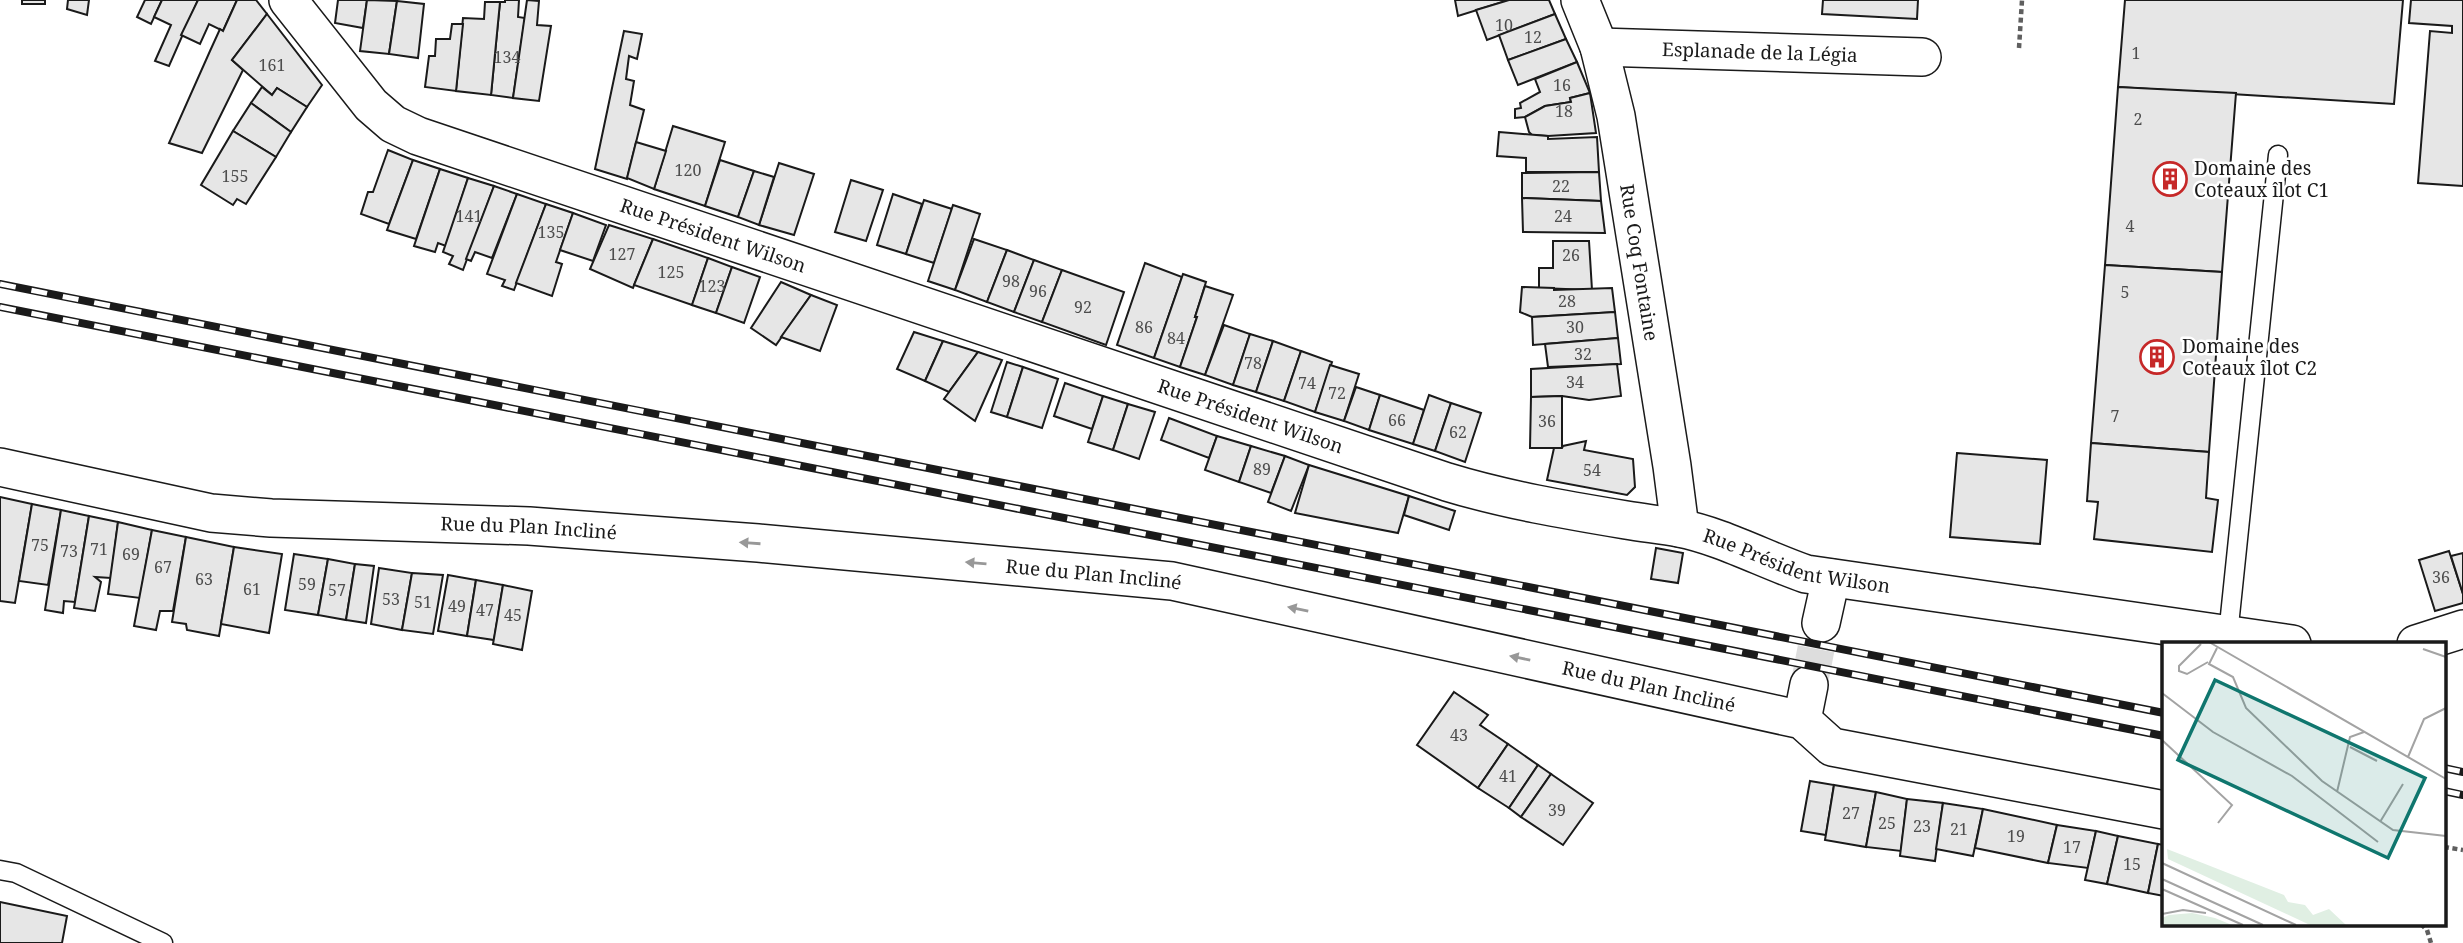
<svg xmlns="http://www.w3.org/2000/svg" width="2463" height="943" font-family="'Noto Serif',serif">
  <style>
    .building { fill: #e6e6e6; stroke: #1a1a1a; stroke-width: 2 }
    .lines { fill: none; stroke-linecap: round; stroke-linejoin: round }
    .minor-tunnel { stroke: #ddd; stroke-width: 37; stroke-dasharray: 37 18; stroke-linecap: butt }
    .service-casing { stroke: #1a1a1a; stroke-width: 21 }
    .minor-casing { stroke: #1a1a1a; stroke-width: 40 }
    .path { stroke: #5f5f5f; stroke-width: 4.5; stroke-dasharray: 5 3.5; stroke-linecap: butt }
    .service { stroke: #fff; stroke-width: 18 }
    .minor { stroke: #fff; stroke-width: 37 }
    .rail-casing { stroke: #1a1a1a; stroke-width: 8 }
    .rail { stroke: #fff; stroke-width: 5; stroke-dasharray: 16; stroke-linecap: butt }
    .oneway { fill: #989898 }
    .labels { text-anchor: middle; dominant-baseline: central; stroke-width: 5; stroke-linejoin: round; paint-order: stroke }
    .number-label { font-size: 16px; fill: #4d4d4d }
    .street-label { font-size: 19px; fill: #1a1a1a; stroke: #fff }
    .poi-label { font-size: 19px; fill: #1a1a1a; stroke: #fff; text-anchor: start }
    .inset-road { fill: none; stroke: #a3a3a3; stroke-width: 2 }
    .view { fill: #0f766e; fill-opacity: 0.15; stroke: #0f766e; stroke-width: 3.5 }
    .inset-edge { fill: none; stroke: #1a1a1a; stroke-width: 3.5 }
  </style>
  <rect width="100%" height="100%" fill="#fff"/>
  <g class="building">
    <rect x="22" y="0" width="23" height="4"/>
    <path d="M68,0H89L87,15L67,9Z"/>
    <path d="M145,0H162L151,24L137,17Z"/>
    <path d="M162,0H198L169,66L155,61L171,25L154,17Z"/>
    <path d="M198,0H237L223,31L209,24L200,44L181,35Z"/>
    <path d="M237,0H256L267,14L232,60L243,70L202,153L169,143L210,51L220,29L223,31Z"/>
    <path d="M338,0H367L363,28L335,23Z"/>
    <path d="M367,0L397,1L389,54L360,51Z"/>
    <path d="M505,0H519L518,17L525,18L513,98L491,95L500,2H505Z"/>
    <path d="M527,0L539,1L537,25L551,26L539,101L513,98Z"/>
    <path d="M1455,0H1509L1458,16Z"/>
    <path d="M1509,0H1549L1555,14L1487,40L1476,10Z"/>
    <path d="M1823,0H1918L1917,19L1822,14Z"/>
    <path d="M2125,0H2403L2394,104L2118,87Z"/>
    <path d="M2411,0H2463V186L2418,183L2430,31L2452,33V26L2409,23Z"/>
    <path d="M397,1L424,4L418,58L389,54Z"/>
    <path d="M485,2H500L491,95L456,91L463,18L484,19Z"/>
    <path d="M267,14L322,85L307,107L277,88L272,95L232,60Z"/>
    <path d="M1555,14L1566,39L1508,60L1499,35Z"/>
    <path d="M452,24H463L456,91L425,87L429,56H435L436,39H450Z"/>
    <path d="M624,31L642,34L637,59L629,56L626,79L634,81L630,105L644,110L627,179L595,169Z"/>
    <path d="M1566,39L1577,62L1518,85L1508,60Z"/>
    <path d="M1577,62L1590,93L1570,98L1571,102L1545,106L1525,117L1515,118V109L1521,108L1520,103L1540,92L1535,79Z"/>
    <path d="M262,87L272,95L277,88L307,107L291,132L251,103Z"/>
    <path d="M2118,87L2236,93L2222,272L2105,265Z"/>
    <path d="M1590,93L1596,133L1548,136L1532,135L1529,132L1525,117L1545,106L1571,102L1570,98Z"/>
    <path d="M251,103L291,132L276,157L233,131Z"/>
    <path d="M673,126L725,142L705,206L654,189Z"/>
    <path d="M233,131L276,157L246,204L237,199L233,205L201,185Z"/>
    <path d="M1499,132L1548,136V139L1597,137L1599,172H1526V158L1497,156Z"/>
    <path d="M636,142L666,151L654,189L627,178Z"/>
    <path d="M388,150L413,160L389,224L361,214L368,192H373Z"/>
    <path d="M413,160L440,169L416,239L387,230Z"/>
    <path d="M720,160L754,171L738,217L705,206Z"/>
    <path d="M779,163L814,174L794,235L759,225Z"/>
    <path d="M440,169L468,178L446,246L438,243L435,252L414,246Z"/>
    <path d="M754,171L774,177L759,225L738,217Z"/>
    <path d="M1599,172L1601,201L1522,198V173Z"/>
    <path d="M468,178L494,186L463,270L449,264L453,256L443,252Z"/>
    <path d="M851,180L883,190L866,241L835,232Z"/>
    <path d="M494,186L517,194L492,258L475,252L471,261L466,259Z"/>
    <path d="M517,194L546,204L514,290L502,286L505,280L487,274Z"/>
    <path d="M893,194L922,204L906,254L877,245Z"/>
    <path d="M1522,198L1601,201L1605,233L1523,232Z"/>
    <path d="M924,200L952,209L934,263L906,254Z"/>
    <path d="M546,204L573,213L556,262L562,264L552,296L516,283Z"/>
    <path d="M953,205L980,214L955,290L928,281Z"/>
    <path d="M573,213L606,225L593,261L560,250Z"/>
    <path d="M609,225L653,239L633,288L590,269Z"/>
    <path d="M653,239L708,258L692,305L634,285Z"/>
    <path d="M974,239L1007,250L987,302L955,290Z"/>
    <path d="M1553,241H1589L1592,290L1539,288V268H1553Z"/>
    <path d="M1007,250L1034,260L1014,312L987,302Z"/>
    <path d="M708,258L732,267L716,313L692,305Z"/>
    <path d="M1034,260L1062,270L1042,322L1014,312Z"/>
    <path d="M1145,263L1182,277L1154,358L1117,345Z"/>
    <path d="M2105,265L2222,272L2209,452L2091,443Z"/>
    <path d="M732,267L760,277L744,323L716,313Z"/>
    <path d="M1062,270L1124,292L1106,345L1042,322Z"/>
    <path d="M1183,274L1206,282L1195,317H1197L1180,367L1154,358Z"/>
    <path d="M781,282L811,295L776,345L751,328Z"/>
    <path d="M1205,286L1233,295L1205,375L1180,367L1197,317H1195Z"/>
    <path d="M1522,287L1554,288V290L1612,288L1615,312L1532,317L1520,312Z"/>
    <path d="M811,295L837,305L820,351L781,337Z"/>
    <path d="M1615,312L1618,338L1533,345L1532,317Z"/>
    <path d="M1224,325L1250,334L1233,385L1205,375Z"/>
    <path d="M914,332L943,341L925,381L897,369Z"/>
    <path d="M1250,334L1273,341L1256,392L1233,385Z"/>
    <path d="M1618,338L1621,364L1548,367L1545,344Z"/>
    <path d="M943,341L978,352L949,392L925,381Z"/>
    <path d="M1273,341L1301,351L1284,401L1256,392Z"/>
    <path d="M1301,351L1332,362L1315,412L1284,401Z"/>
    <path d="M978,352L1002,360L975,421L944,399Z"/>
    <path d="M1007,362L1023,367L1007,417L991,412Z"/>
    <path d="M1617,364L1621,396L1589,400L1562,396L1531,397V369Z"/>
    <path d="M1330,365L1359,374L1344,421L1315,412Z"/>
    <path d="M1023,367L1058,379L1042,428L1007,417Z"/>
    <path d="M1065,383L1103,396L1092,429L1054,416Z"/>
    <path d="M1356,387L1380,395L1369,430L1344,421Z"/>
    <path d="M1380,395L1424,410L1413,444L1369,430Z"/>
    <path d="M1429,395L1451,403L1435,451L1413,444Z"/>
    <path d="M1103,396L1128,404L1113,450L1088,442Z"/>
    <path d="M1562,396V448H1530L1531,397Z"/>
    <path d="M1451,403L1481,413L1465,462L1435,451Z"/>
    <path d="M1128,404L1155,412L1139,459L1113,450Z"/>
    <path d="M1169,418L1217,436L1209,458L1161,440Z"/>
    <path d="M1217,436L1251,446L1239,482L1205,470Z"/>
    <path d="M1586,441L1584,450L1633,459L1635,487L1627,495L1547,480L1554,448H1562L1563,446Z"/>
    <path d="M2091,443L2209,452L2206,498L2218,500L2212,552L2094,539L2098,502L2087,501Z"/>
    <path d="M1251,446L1285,456L1271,493L1239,482Z"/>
    <path d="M1957,453L2047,460L2040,544L1950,537Z"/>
    <path d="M1285,456L1309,465L1291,511L1268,502Z"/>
    <path d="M1309,465L1409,496L1398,533L1295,513Z"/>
    <path d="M1409,496L1455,511L1449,530L1404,515Z"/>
    <path d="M0,497L32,504L15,603L0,601Z"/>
    <path d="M32,504L61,510L48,585L19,581Z"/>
    <path d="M61,510L89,516L75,602L64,601L63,613L45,610Z"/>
    <path d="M89,516L118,522L111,578L95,577L101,582L95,611L74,608Z"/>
    <path d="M118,522L152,530L140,598L108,594Z"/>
    <path d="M152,530L186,537L173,611H160L156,630L134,626Z"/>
    <path d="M186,537L234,547L219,636L187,630L186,624L172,622Z"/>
    <path d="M234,547L282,554L269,633L221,624Z"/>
    <path d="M1656,548L1683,553L1678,583L1651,579Z"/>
    <path d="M2449,551L2463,594V603L2435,611L2419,560Z"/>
    <path d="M2463,553V594L2451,556Z"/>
    <path d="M294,554L328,559L318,615L285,610Z"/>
    <path d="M328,559L355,564L346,620L318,615Z"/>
    <path d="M355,564L374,566L366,623L346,620Z"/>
    <path d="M379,568L412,573L402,630L371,624Z"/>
    <path d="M412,573L443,575L433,634L402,630Z"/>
    <path d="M448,575L476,580L467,636L438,631Z"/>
    <path d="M476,580L503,585L494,640L467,636Z"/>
    <path d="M503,585L532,591L522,650L493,644Z"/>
    <path d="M1454,692L1488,715L1480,725L1508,744L1478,788L1417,745Z"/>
    <path d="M1508,744L1538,765L1509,808L1478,788Z"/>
    <path d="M1538,765L1551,774L1521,817L1509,808Z"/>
    <path d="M1551,774L1593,803L1563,845L1521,817Z"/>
    <path d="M1810,781L1834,785L1826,835L1801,831Z"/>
    <path d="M1834,785L1876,792L1866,847L1825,840Z"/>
    <path d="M1876,792L1907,799L1901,851L1866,847Z"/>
    <path d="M1907,799L1943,803L1935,861L1900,856Z"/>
    <path d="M1943,803L1983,809L1973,856L1936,849Z"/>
    <path d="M1983,809L2057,825L2048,863L1975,848Z"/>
    <path d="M2057,825L2096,831L2088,868L2048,863Z"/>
    <path d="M2096,831L2118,836L2107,884L2085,880Z"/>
    <path d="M2118,836L2158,844L2148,893L2107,884Z"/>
    <path d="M2158,844L2164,845V896L2148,893Z"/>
    <path d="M0,902L67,916L62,943H0Z"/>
  </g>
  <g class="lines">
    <path class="minor-tunnel" d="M1809,685L1821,623"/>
    <g class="service-casing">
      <g id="service">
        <path d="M2228,635L2278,155"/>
        <path d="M0,870L16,873L163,943"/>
      </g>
    </g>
    <g class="minor-casing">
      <g id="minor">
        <path id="s1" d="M288,0L371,105L393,124L418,136L1447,482C1506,500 1566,510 1626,520C1644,523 1662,525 1679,528C1721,536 1765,560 1806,574L2292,644"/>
        <path id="s2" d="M1580,0L1599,47L1616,116L1672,466L1680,528"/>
        <path id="s3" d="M1599,47L1922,57"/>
        <path id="s4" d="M0,467L211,513L271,518L529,526L758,543L1172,581L1802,720L1832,747L2164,810"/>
        <path d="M1821,623L1831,578"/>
        <path d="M2416,644L2463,629"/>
        <path d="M1802,720L1809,685"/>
      </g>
    </g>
    <g class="path">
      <path d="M2019,48L2022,0"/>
      <path d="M2444,847L2463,850"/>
      <path d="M2421,924L2427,930L2431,943"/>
    </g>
    <use href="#service" class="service"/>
    <use href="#minor" class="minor"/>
    <g class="rail-casing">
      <g id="rail">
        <path d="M0,284L2164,713"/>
        <path d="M0,307L2164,736"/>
        <path d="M2444,768L2463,772"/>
        <path d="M2444,791L2463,795"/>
      </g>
    </g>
    <use href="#rail" class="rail"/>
  </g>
  <defs><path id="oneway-solid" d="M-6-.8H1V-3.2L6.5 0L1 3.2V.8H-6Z" transform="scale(1.75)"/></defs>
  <g class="oneway">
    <use href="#oneway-solid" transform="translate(750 543) rotate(-176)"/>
    <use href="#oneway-solid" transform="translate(976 563) rotate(-175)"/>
    <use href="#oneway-solid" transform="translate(1298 609) rotate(-168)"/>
    <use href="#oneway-solid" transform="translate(1520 658) rotate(-168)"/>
  </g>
  <defs>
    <g id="building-ring" transform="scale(1.75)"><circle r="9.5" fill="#fff" stroke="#c62828" stroke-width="1.5"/><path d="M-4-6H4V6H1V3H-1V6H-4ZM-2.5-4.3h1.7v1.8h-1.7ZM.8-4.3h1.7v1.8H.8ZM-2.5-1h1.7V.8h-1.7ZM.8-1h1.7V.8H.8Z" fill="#c62828"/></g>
  </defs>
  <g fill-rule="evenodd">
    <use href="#building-ring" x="2170" y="179"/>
    <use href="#building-ring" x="2157" y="357"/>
  </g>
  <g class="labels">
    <g class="number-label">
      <text x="1504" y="25">10</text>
      <text x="1533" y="37">12</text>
      <text x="2136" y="53">1</text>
      <text x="507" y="57">134</text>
      <text x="272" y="65">161</text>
      <text x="1562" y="85">16</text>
      <text x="1564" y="111">18</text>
      <text x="2138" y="119">2</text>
      <text x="688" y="170">120</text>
      <text x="235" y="176">155</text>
      <text x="1561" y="186">22</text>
      <text x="469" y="216">141</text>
      <text x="1563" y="216">24</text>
      <text x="2130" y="226">4</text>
      <text x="551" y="232">135</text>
      <text x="622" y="254">127</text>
      <text x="1571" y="255">26</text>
      <text x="671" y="272">125</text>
      <text x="1011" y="281">98</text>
      <text x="712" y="286">123</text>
      <text x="1038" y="291">96</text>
      <text x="2125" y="292">5</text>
      <text x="1567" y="301">28</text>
      <text x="1083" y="307">92</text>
      <text x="1144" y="327">86</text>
      <text x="1575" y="327">30</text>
      <text x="1176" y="338">84</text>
      <text x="1583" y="354">32</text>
      <text x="1253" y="363">78</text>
      <text x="1575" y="382">34</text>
      <text x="1307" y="383">74</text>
      <text x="1337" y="393">72</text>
      <text x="2115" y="416">7</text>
      <text x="1397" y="420">66</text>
      <text x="1547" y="421">36</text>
      <text x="1458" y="432">62</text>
      <text x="1262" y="469">89</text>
      <text x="1592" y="470">54</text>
      <text x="40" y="545">75</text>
      <text x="99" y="549">71</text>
      <text x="69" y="551">73</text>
      <text x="131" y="554">69</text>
      <text x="163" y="567">67</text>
      <text x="2441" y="577">36</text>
      <text x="204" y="579">63</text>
      <text x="307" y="584">59</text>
      <text x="252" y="589">61</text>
      <text x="337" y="590">57</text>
      <text x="391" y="599">53</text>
      <text x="423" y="602">51</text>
      <text x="457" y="606">49</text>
      <text x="485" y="610">47</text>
      <text x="513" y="615">45</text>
      <text x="1459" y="735">43</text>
      <text x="1508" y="776">41</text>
      <text x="1557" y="810">39</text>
      <text x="1851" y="813">27</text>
      <text x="1887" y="823">25</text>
      <text x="1922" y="826">23</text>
      <text x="1959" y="829">21</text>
      <text x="2016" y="836">19</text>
      <text x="2072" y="847">17</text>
      <text x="2132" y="864">15</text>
    </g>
    <g class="street-label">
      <text stroke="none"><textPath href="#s3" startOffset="161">Esplanade de la Légia</textPath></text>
      <text stroke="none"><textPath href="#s1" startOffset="502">Rue Président Wilson</textPath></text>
      <text stroke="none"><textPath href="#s2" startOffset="270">Rue Coq Fontaine</textPath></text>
      <text stroke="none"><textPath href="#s1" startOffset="1069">Rue Président Wilson</textPath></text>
      <text stroke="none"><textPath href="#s4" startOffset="534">Rue du Plan Incliné</textPath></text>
      <text stroke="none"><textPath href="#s1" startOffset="1636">Rue Président Wilson</textPath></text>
      <text stroke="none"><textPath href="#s4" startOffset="1101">Rue du Plan Incliné</textPath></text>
      <text stroke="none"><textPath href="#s4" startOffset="1668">Rue du Plan Incliné</textPath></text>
    </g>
    <g class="poi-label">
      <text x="2194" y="168">Domaine des<tspan x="2194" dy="22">Coteaux îlot C1</tspan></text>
      <text x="2182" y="346">Domaine des<tspan x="2182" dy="22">Coteaux îlot C2</tspan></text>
    </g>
  </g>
  <g transform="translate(2162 642)">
    <rect width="284" height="284" fill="#fff"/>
    <path d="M5,207L122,253L126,260L143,263L151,273L167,267L184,283H148L6,217ZM30,271L53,276L70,283H0V276L7,273Z" fill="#e0efe3"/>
    <path class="inset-road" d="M47,0L284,137M39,2L17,24V29L25,32L46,20M55,6L47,22L71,35L84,66L160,139L231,188L284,194M261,7L284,15M0,51L51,90L130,134L216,200M0,98L70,163L56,181M188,105L215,119M246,115L262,77L284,66M175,150L188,95L202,90M218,180L241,142M0,221L134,283M0,237L101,283M0,247L81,283M0,272L21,268L44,271"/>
    <path class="view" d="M53,38L263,136L226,216L16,118Z"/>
    <rect width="284" height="284" class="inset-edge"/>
  </g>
</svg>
